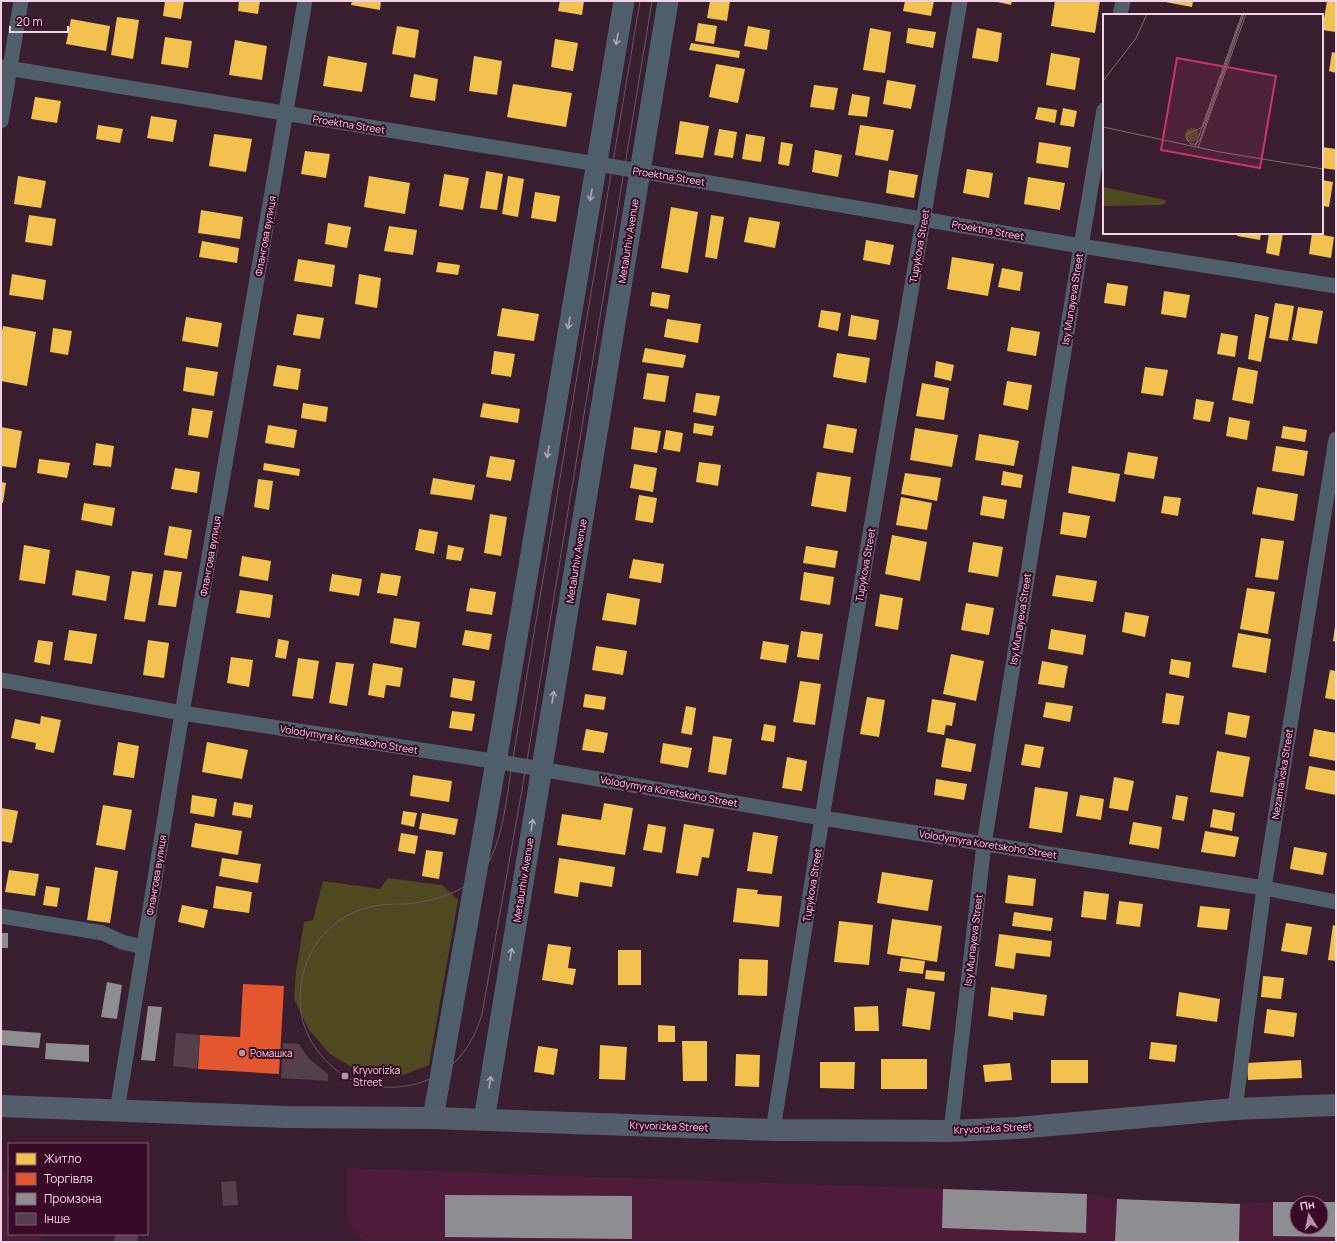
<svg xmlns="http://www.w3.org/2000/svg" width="1337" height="1243" font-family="Manrope,sans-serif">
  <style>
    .built { fill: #4e1b38; fill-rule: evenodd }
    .green { fill: #4e491e }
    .homes { fill: #f2c14e }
    .shops { fill: #e4572e }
    .industry { fill: #8d8d92 }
    .building { fill: #553f4b }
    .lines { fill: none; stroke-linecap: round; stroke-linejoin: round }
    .street { stroke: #4e5f6a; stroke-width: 15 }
    .secondary { stroke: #4e5f6b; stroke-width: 21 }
    .primary { stroke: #545e6b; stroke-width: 22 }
    .tram { stroke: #625a68; stroke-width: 1 }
    .oneway { stroke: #b2a5b3 }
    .poi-dot { fill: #b294a4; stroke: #380a25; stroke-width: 1.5 }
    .labels { text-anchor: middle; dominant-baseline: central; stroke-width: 4; stroke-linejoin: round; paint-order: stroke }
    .street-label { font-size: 10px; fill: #f4d4e3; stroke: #380a25 }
    .poi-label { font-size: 10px; fill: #f4d4e3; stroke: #380a25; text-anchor: start }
    .inset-road { fill: none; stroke: #836776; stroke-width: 1 }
    .view { fill: #ca346f; fill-opacity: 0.15; stroke: #ca346f; stroke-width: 2 }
    .inset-edge { fill: none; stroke: #f4d4e3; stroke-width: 2 }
  </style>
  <rect width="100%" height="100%" fill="#381e2e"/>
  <g class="built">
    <path d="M347,1168L1087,1194L1117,1199L1240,1204L1273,1202L1336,1203V1242H365L347,1223ZM1297,1203H1321V1227H1297Z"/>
    <path d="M1,1172L9,1173V1234H41V1242H1Z"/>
  </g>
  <path class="green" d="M388,878L442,885L458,900L429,1065L398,1077L360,1072L330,1054L309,1030L294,999L296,972L304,922L313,920L323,881L380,889Z"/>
  <g class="homes">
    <path d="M165,1H184L181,19L163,16Z"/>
    <path d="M239,1H260L258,14L238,11Z"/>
    <path d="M352,1H381L380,10L351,5Z"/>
    <path d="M560,1H584L582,15L558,11Z"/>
    <path d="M710,1H730L727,21L707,18Z"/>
    <path d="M905,1H934L931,16L903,11Z"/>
    <path d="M993,1H1012L1011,5Z"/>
    <path d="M1055,1H1100L1095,33L1051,26Z"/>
    <path d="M1160,1H1193L1192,7Z"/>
    <path d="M1327,1L1336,2V32L1322,30Z"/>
    <path d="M117,17L139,20L133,59L111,55Z"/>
    <path d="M71,19L110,26L106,51L66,44Z"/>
    <path d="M698,23L717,26L714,44L695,41Z"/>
    <path d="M397,26L419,30L415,58L392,54Z"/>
    <path d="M748,26L770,30L767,50L744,46Z"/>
    <path d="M870,28L891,32L885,73L863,70Z"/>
    <path d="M908,28L936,32L933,48L906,43Z"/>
    <path d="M977,28L1002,33L998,62L972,58Z"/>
    <path d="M165,37L192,41L188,68L161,64Z"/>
    <path d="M555,39L578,43L573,71L551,67Z"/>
    <path d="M235,40L267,46L262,80L229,75Z"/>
    <path d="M691,43L740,51L739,58L689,50Z"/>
    <path d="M1332,52L1336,53V73L1329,71Z"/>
    <path d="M1051,53L1080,58L1075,90L1046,85Z"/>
    <path d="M328,56L367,63L362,92L323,86Z"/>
    <path d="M474,56L502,61L497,95L469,91Z"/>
    <path d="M716,64L745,69L738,103L709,97Z"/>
    <path d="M414,74L438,79L435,101L410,97Z"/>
    <path d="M887,80L916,85L911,109L883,104Z"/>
    <path d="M513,84L572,93L566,127L507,117Z"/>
    <path d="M814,85L838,88L834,110L810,107Z"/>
    <path d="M852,94L870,97L867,117L848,115Z"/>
    <path d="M35,97L61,101L57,123L31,119Z"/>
    <path d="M1038,107L1057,110L1055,123L1035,119Z"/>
    <path d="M1063,108L1077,111L1074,127L1060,125Z"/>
    <path d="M151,116L177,120L173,142L147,138Z"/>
    <path d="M680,121L709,126L703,158L675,154Z"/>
    <path d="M98,125L123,129L120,143L96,139Z"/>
    <path d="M860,125L894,130L888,161L855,155Z"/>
    <path d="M719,129L737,132L733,158L714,155Z"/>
    <path d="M214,134L252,139L246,172L209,166Z"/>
    <path d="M746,134L765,137L761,162L742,159Z"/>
    <path d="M781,142L793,144L789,166L778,164Z"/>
    <path d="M1039,142L1071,147L1068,168L1036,163Z"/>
    <path d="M1322,147L1336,149V170L1322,168Z"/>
    <path d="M815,150L842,155L838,177L812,172Z"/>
    <path d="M305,151L330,154L326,178L301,174Z"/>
    <path d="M967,169L993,173L989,198L963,193Z"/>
    <path d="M889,170L918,175L914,198L886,193Z"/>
    <path d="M486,171L503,174L497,210L480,208Z"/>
    <path d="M444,174L469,178L463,210L439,206Z"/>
    <path d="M18,176L46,181L41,208L14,204Z"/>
    <path d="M369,176L410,183L405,214L364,207Z"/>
    <path d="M508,176L524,179L518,217L502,214Z"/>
    <path d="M1028,177L1065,183L1060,210L1024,204Z"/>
    <path d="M1322,180L1333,182L1329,207L1322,206Z"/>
    <path d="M535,192L560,196L556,222L531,218Z"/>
    <path d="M671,207L698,212L688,273L661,268Z"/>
    <path d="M201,210L243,217L240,239L198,233Z"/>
    <path d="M29,215L56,219L52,246L25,242Z"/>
    <path d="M711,215L724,217L717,259L705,257Z"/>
    <path d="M749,217L780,222L775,248L744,242Z"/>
    <path d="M328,223L351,227L347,248L325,244Z"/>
    <path d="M389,226L417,230L413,255L384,251Z"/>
    <path d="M1238,233H1261L1260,240L1237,236Z"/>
    <path d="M1269,233H1283L1279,256L1266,253Z"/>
    <path d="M1312,233L1334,237L1331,258L1309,254Z"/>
    <path d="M866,240L894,245L890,265L863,260Z"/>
    <path d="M202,241L239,248L237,263L199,257Z"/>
    <path d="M952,257L994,264L988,296L947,289Z"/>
    <path d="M298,259L335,265L332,287L294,281Z"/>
    <path d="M438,262L460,265L458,275L436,272Z"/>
    <path d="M1002,268L1023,272L1020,291L998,287Z"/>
    <path d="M12,274L46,280L43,300L9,295Z"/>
    <path d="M359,274L381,278L377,308L355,304Z"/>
    <path d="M1107,283L1128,286L1125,306L1104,303Z"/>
    <path d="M1164,291L1190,295L1186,318L1161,314Z"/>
    <path d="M652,292L670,295L668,309L650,306Z"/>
    <path d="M1275,303L1294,306L1288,341L1269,338Z"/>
    <path d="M1298,307L1323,311L1317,344L1292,340Z"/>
    <path d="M502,308L539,314L534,341L497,336Z"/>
    <path d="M821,310L841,313L838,331L818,327Z"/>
    <path d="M297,314L324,318L320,339L293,335Z"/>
    <path d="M1255,314L1269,317L1261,362L1248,359Z"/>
    <path d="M851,315L879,320L876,340L848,336Z"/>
    <path d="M186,317L222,323L218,347L182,341Z"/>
    <path d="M667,319L701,324L698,343L664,337Z"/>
    <path d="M3,326L36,332L27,386L1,381V337Z"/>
    <path d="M1011,327L1040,332L1036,356L1007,351Z"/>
    <path d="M53,328L72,331L68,355L50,352Z"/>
    <path d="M1221,333L1238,336L1235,357L1217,354Z"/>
    <path d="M645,348L686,355L683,368L642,362Z"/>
    <path d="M494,351L515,354L511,377L491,374Z"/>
    <path d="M837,353L870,358L866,383L833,377Z"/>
    <path d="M936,361L954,365L951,381L934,377Z"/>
    <path d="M277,365L301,369L298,390L273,386Z"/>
    <path d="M186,367L218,372L214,396L183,391Z"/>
    <path d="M1145,367L1168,370L1163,396L1141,393Z"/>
    <path d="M1238,367L1258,371L1253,404L1232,400Z"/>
    <path d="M647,373L669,376L665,402L643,399Z"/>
    <path d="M1007,381L1032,385L1028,410L1003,405Z"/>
    <path d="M922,383L949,388L944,420L916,416Z"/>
    <path d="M696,393L720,396L716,416L693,412Z"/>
    <path d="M1196,399L1214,402L1210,422L1193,419Z"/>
    <path d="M303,403L328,407L326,422L301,418Z"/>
    <path d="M483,403L520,409L518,423L480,417Z"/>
    <path d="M192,408L213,411L208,438L188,435Z"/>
    <path d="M1229,417L1250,421L1247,440L1226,436Z"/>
    <path d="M694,423L714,426L712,436L693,433Z"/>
    <path d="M827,424L857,429L853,453L823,448Z"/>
    <path d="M268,425L297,430L294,448L265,443Z"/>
    <path d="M1283,426L1307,430L1305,442L1281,438Z"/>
    <path d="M1,427L22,431L16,468L1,466Z"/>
    <path d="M634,427L661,431L657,453L631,449Z"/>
    <path d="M915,428L958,435L952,467L910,460Z"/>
    <path d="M666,430L683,433L680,452L663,449Z"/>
    <path d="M979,434L1019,441L1014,466L975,460Z"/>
    <path d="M96,443L114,446L111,467L93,465Z"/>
    <path d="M1276,446L1308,451L1304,476L1272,471Z"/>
    <path d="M1128,452L1158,457L1154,479L1124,474Z"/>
    <path d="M490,456L515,460L511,481L486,477Z"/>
    <path d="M39,459L70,463L67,478L37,473Z"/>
    <path d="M699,462L721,465L718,486L696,482Z"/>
    <path d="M264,463L300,469L299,476L263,470Z"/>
    <path d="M634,464L657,468L653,492L630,488Z"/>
    <path d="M1072,466L1120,474L1115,502L1068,493Z"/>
    <path d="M175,468L200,472L197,493L171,489Z"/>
    <path d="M1003,471L1023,475L1021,488L1001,485Z"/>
    <path d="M817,472L851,477L846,512L811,506Z"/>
    <path d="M905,473L941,478L937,501L901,494Z"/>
    <path d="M433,478L475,485L472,500L430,494Z"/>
    <path d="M258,479L273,481L269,510L254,507Z"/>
    <path d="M1,482L6,483L3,503H1Z"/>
    <path d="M1257,487L1298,494L1294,521L1252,514Z"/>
    <path d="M639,495L657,498L653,523L635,520Z"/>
    <path d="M983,496L1007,500L1004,519L980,515Z"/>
    <path d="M1164,496L1181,498L1178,516L1161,513Z"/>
    <path d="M901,497L932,503L927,530L896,525Z"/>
    <path d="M84,503L115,508L112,526L81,520Z"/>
    <path d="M1063,512L1090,516L1086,538L1060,534Z"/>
    <path d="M490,514L507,517L501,556L484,553Z"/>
    <path d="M169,526L192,530L187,559L164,555Z"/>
    <path d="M419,529L438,532L434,554L415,550Z"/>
    <path d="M892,535L927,542L920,581L885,574Z"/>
    <path d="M1261,538L1284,541L1278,580L1255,577Z"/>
    <path d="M973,542L1003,547L998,577L968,572Z"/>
    <path d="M24,545L50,550L45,584L19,580Z"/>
    <path d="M448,545L464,548L461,561L446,559Z"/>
    <path d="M806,546L838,551L835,568L803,563Z"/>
    <path d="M242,556L271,561L268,581L239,576Z"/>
    <path d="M633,559L664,564L661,583L629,578Z"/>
    <path d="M76,570L110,576L106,601L72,595Z"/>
    <path d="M164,570L182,572L176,607L158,605Z"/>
    <path d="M132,571L153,574L145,622L124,619Z"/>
    <path d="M804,572L834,577L830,605L800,600Z"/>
    <path d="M381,573L401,576L397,596L377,593Z"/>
    <path d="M332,574L362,579L359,596L329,591Z"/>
    <path d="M1056,575L1097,581L1093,602L1052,596Z"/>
    <path d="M470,588L496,592L492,615L466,611Z"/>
    <path d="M1247,588L1275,592L1268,634L1240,629Z"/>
    <path d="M240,590L273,595L270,618L236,613Z"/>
    <path d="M607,593L640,599L636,625L602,620Z"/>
    <path d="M880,594L903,598L898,630L875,626Z"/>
    <path d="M966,603L994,608L989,635L961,630Z"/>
    <path d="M1125,612L1149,616L1145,637L1122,632Z"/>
    <path d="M394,618L420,622L416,648L390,643Z"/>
    <path d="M1335,626H1336V642L1333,641Z"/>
    <path d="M1051,629L1086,635L1083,655L1048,649Z"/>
    <path d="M69,630L97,634L92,664L64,660Z"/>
    <path d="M465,630L492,634L489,650L462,645Z"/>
    <path d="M801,631L823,634L819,660L797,657Z"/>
    <path d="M1238,633L1271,639L1266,673L1232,667Z"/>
    <path d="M278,639L289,641L286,659L275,657Z"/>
    <path d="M38,640L53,642L50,665L34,662Z"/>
    <path d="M148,640L169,643L164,678L143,675Z"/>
    <path d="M763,641L789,645L786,663L760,659Z"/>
    <path d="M596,646L627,651L623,675L592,670Z"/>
    <path d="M951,654L984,661L976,701L943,694Z"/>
    <path d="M231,657L253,660L249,687L227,683Z"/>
    <path d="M298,658L319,661L313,699L292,696Z"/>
    <path d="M1171,659L1191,662L1189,678L1169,674Z"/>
    <path d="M1042,661L1068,666L1064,688L1038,684Z"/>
    <path d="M336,662L354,664L347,706L329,703Z"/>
    <path d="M373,663L403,668L400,687L386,685L384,698L368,695Z"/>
    <path d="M1330,670L1336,671V700L1325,698Z"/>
    <path d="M453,678L475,681L472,701L450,697Z"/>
    <path d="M800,681L821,684L815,725L793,722Z"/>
    <path d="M1166,693L1184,696L1179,725L1162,723Z"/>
    <path d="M585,694L606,697L604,710L583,707Z"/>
    <path d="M867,697L885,700L879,737L860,734Z"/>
    <path d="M932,699L956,703L952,726L946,725L944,735L927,732Z"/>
    <path d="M1046,702L1073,706L1070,722L1043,717Z"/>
    <path d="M686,706L696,708L692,735L681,733Z"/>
    <path d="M452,711L475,714L472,731L449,728Z"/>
    <path d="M1228,712L1250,716L1246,738L1225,734Z"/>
    <path d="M41,716L61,720L54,753L35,749L36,743L11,738L15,719L40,724Z"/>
    <path d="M764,724L776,726L774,742L761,740Z"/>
    <path d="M586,729L608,733L604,753L582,750Z"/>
    <path d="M1314,729L1336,733V761L1309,756Z"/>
    <path d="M713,736L732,739L726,775L708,772Z"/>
    <path d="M946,738L976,744L971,772L941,767Z"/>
    <path d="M118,742L139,746L134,778L113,775Z"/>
    <path d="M207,742L248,750L242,779L202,772Z"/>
    <path d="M663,743L692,748L688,768L660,763Z"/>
    <path d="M1025,744L1044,747L1040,768L1021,765Z"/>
    <path d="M1217,751L1250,757L1243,797L1210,792Z"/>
    <path d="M787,757L807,761L802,791L782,788Z"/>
    <path d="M1309,766L1336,771V795L1305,789Z"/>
    <path d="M413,775L452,781L449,802L410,796Z"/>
    <path d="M1114,777L1134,781L1128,811L1109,808Z"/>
    <path d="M936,779L967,784L964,800L934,795Z"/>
    <path d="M1035,787L1068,792L1062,833L1029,828Z"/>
    <path d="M192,795L217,799L214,817L190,813Z"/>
    <path d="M1080,795L1104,799L1101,820L1076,816Z"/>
    <path d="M1176,795L1188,797L1184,821L1172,819Z"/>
    <path d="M234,802L253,805L251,818L232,815Z"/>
    <path d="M604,803L633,808L625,855L557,845L562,814L601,820Z"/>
    <path d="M103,805L132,810L125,850L96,845Z"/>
    <path d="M1,808L18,811L12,843L1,841Z"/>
    <path d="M1213,809L1235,813L1232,831L1210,827Z"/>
    <path d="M403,811L417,813L414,827L401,824Z"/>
    <path d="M422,813L458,819L455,835L419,829Z"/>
    <path d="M1133,822L1162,827L1159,849L1129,844Z"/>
    <path d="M195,823L242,831L238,855L191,847Z"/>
    <path d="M648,824L666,827L662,853L643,850Z"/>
    <path d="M684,824L714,829L709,858L702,857L698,876L676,873Z"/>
    <path d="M1205,831L1239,837L1235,857L1201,852Z"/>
    <path d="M753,832L778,836L772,874L747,871Z"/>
    <path d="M401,833L418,836L415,854L398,851Z"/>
    <path d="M1294,847L1327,853L1323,875L1290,869Z"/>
    <path d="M426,850L443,852L439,879L422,876Z"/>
    <path d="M222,858L261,864L258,883L219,876Z"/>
    <path d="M559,858L615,867L612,887L580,882L578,897L554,893Z"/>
    <path d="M95,867L118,871L110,923L87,920Z"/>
    <path d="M9,870L39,874L35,896L5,892Z"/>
    <path d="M882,872L933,880L928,911L877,903Z"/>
    <path d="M1008,875L1036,879L1033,906L1005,903Z"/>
    <path d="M46,886L60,888L57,907L43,905Z"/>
    <path d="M216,886L252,892L249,913L213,908Z"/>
    <path d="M737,888L758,890L757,894L782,896L779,927L733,922Z"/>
    <path d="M1084,891L1109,894L1106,920L1081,917Z"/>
    <path d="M1119,901L1143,904L1140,927L1116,924Z"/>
    <path d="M182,905L208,910L204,928L178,922Z"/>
    <path d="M1200,906L1230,909L1227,930L1197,927Z"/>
    <path d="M1014,912L1053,918L1051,931L1012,926Z"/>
    <path d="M892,919L942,926L937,962L887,954Z"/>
    <path d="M839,921L873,925L869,965L834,962Z"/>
    <path d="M1286,923L1312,927L1307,955L1281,951Z"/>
    <path d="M1333,925L1336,926V961L1328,960Z"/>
    <path d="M999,934L1052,941L1050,957L1016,953L1014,969L995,966Z"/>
    <path d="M548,944L571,947L568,968L576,969L573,985L542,980Z"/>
    <rect x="618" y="950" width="23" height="35"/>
    <path d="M901,958L925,961L923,974L899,971Z"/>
    <path d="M739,959L768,960L767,996L738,995Z"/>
    <path d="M926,970L945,972L944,981L925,979Z"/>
    <path d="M1263,976L1284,978L1281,999L1261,997Z"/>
    <path d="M991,987L1047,995L1044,1016L1013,1012V1020L988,1016Z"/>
    <path d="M907,988L935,992L930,1030L902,1026Z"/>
    <path d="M1179,992L1220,999L1217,1022L1176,1016Z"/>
    <path d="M878,1006L879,1031H855L854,1007Z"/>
    <path d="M1267,1009L1297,1013L1294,1037L1264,1033Z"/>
    <path d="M658,1025L675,1026V1042H658Z"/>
    <path d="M682,1041H707V1081H683Z"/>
    <path d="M1151,1042L1177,1045L1175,1062L1149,1059Z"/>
    <path d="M600,1045L627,1047L625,1080L599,1079Z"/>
    <path d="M538,1046L558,1049L554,1075L534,1072Z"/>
    <path d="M736,1054L760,1055L759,1087L735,1086Z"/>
    <rect x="881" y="1059" width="46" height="30"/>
    <rect x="1051" y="1060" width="37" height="23"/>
    <path d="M1301,1060L1302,1078L1248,1080L1247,1063Z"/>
    <path d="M820,1062H855L854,1089L820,1088Z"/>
    <path d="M1010,1063L1012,1080L985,1082L983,1065Z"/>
  </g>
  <path class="shops" d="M243,984L284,986L279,1074L198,1069L200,1035L240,1037Z"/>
  <g class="industry">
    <rect x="1" y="933" width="7" height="15"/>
    <path d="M107,982L122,985L117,1019L101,1017Z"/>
    <path d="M148,1006L162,1007L155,1061L141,1060Z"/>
    <path d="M1,1030L41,1033L39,1048L1,1045Z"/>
    <path d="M46,1043L89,1045V1062L45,1059Z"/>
    <path d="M943,1189L1087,1194L1086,1233L942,1228Z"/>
    <path d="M445,1195L632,1196V1239L445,1237Z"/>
    <path d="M1117,1199L1240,1204L1239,1242H1115Z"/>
    <path d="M1273,1202H1297V1227H1321V1202H1336V1237L1273,1236Z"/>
  </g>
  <g class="building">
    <path d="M176,1033L200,1035L197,1069L173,1066Z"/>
    <path d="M283,1043L299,1044L309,1059L328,1074V1081L281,1078Z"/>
    <path d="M236,1181L238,1205L223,1206L221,1182Z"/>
    <path d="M115,1234H138V1242H114Z"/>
  </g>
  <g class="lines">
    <g class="street">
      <path d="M1120,15L1123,1"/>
      <path d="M1,67L640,171L1081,246L1336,286"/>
      <path d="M1,121L21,1"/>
      <path d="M1,680L182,713L512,764L822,818L1264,888L1336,902"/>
      <path d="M1,916L103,933L122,942L144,947"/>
      <path d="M1235,1109L1264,888L1336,439"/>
      <path d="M117,1111L182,713L305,1"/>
      <path d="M773,1130L822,818L960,1"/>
      <path d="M951,1131L984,844L1081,246L1104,110"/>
    </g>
    <g class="secondary">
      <path d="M433,1118L496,762L624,1"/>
      <path d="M484,1120L668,1"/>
    </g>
    <path class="primary" d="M1,1106L285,1117L433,1118L773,1130L951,1131L1017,1128L1235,1109L1336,1105"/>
    <path class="tram" d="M640,1L512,764C506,799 503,855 475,879C459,893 435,900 414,903C400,905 385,903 370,907C327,917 300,955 300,999C300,1031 317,1057 343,1075C364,1088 393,1090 416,1084C452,1074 472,1048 482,1014L526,767L652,1"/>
  </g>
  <defs><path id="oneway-shaft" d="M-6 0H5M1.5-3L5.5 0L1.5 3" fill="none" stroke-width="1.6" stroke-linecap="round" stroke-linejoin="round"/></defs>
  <g class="oneway">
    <use href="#oneway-shaft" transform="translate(617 39) rotate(100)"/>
    <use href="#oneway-shaft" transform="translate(591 195) rotate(100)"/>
    <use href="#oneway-shaft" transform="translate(569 323) rotate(100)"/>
    <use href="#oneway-shaft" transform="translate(548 452) rotate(100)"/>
    <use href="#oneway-shaft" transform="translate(553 697) rotate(-81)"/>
    <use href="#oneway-shaft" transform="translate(532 825) rotate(-81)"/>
    <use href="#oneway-shaft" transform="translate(511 954) rotate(-81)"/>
    <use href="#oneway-shaft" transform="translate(490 1082) rotate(-81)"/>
  </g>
  <g class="poi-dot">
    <circle cx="242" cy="1053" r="4"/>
    <rect x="341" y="1072" width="8" height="8" rx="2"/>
  </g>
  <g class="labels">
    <g class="street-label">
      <text transform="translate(349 124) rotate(9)">Proektna Street</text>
      <text transform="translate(669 176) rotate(9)">Proektna Street</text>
      <text transform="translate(988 230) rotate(10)">Proektna Street</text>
      <text transform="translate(265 236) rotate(-80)">Флангова вулиця</text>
      <text transform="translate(628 241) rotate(-81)">Metalurhiv Avenue</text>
      <text transform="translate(919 246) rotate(-80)">Tupykova Street</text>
      <text transform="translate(1072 299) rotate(-81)">Isy Munayeva Street</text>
      <text transform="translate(210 556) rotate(-80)">Флангова вулиця</text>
      <text transform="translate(576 561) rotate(-81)">Metalurhiv Avenue</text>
      <text transform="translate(865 565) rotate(-80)">Tupykova Street</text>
      <text transform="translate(1020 619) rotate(-81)">Isy Munayeva Street</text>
      <text transform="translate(349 739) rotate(9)">Volodymyra Koretskoho Street</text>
      <text transform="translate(1282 774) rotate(-81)">Nezamaivska Street</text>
      <text transform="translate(669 791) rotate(10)">Volodymyra Koretskoho Street</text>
      <text transform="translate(988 844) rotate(9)">Volodymyra Koretskoho Street</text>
      <text transform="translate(156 875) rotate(-81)">Флангова вулиця</text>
      <text transform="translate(523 880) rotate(-81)">Metalurhiv Avenue</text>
      <text transform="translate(812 885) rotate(-81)">Tupykova Street</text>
      <text transform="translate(973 940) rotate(-83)">Isy Munayeva Street</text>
      <text transform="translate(669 1126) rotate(2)">Kryvorizka Street</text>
      <text transform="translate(993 1128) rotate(-3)">Kryvorizka Street</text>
    </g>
    <g class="poi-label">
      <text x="250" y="1053">Ромашка</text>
      <text x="353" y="1070">Kryvorizka<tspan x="353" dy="12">Street</tspan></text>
    </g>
  </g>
  <g transform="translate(1103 14)">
    <rect width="220" height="220" fill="#381e2e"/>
    <path d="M82 121a7 7 0 1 1 14 0a7 7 0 1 1-14 0ZM0,173L62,186L63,188L59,191L0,192Z" fill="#4e491e"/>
    <path class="inset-road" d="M140,0L100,113L84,120V126L88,130H93L97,126L141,0M0,67L33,24L44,0M0,113L117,138L220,155M92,133L139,0M95,134L143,0"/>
    <path class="view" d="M74,44L173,62L157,154L58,136Z"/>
    <rect width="220" height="220" class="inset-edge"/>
  </g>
  <rect width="1337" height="1243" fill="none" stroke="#f4d4e3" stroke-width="4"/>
  <rect x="8" y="1143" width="140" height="92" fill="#380a25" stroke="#835b71"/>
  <rect x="16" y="1153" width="20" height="12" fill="#f2c14e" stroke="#835b71"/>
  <text x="44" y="1163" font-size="12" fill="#f4d4e3">Житло</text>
  <rect x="16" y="1173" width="20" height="12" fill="#e4572e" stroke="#835b71"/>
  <text x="44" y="1183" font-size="12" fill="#f4d4e3">Торгівля</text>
  <rect x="16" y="1193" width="20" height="12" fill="#8d8d92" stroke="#835b71"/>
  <text x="44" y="1203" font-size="12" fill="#f4d4e3">Промзона</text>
  <rect x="16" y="1213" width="20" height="12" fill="#553f4b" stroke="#835b71"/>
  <text x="44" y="1223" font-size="12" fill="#f4d4e3">Інше</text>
  <g transform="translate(1309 1215) rotate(350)"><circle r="19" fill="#380a25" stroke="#835b71"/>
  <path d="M0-3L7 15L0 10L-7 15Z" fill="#b294a4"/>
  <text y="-6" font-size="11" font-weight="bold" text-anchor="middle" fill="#f4d4e3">Пн</text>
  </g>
  <path d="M10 26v6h58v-6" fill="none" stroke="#f4d4e3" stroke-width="2"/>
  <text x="16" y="26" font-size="12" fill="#f4d4e3" stroke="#380a25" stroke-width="3" paint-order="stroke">20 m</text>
</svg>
